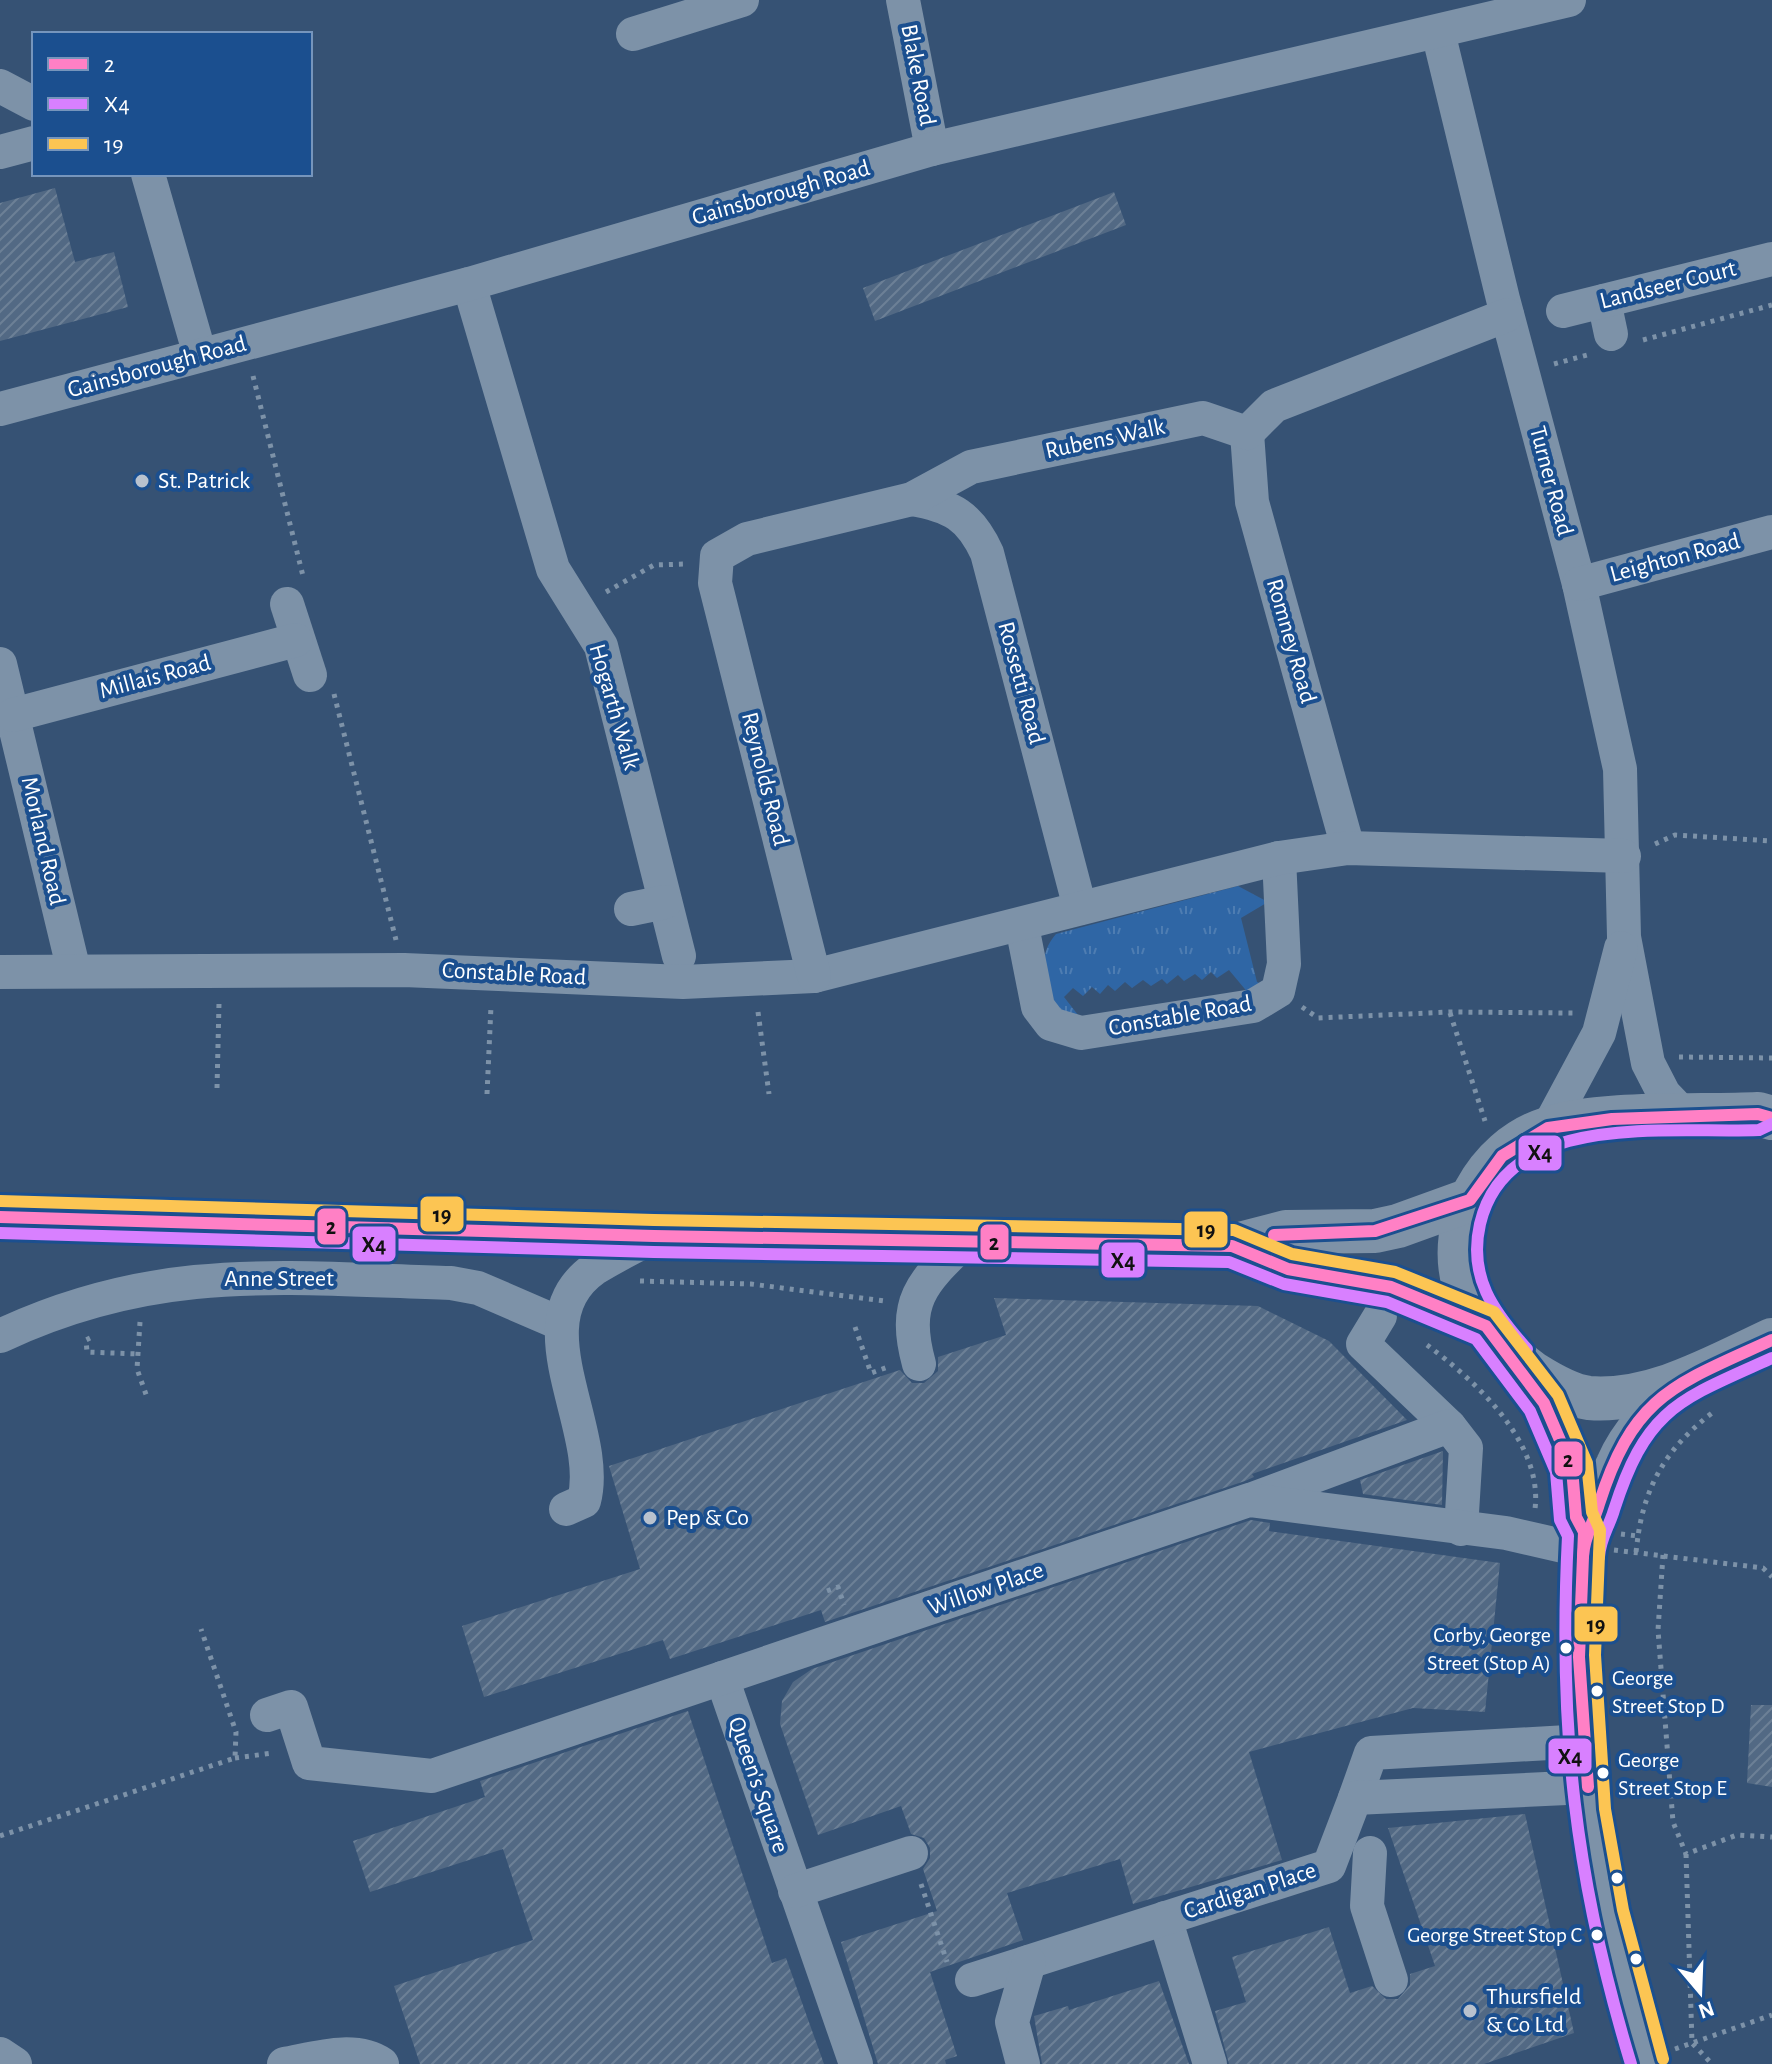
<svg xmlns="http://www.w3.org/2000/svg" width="1772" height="2064" font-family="'Alegreya Sans',sans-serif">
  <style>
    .grass { fill: url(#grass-tufts) }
    .building { fill: url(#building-hatch) }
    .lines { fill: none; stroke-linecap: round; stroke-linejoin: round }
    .path { stroke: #7d92a8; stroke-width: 5; stroke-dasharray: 4 6; stroke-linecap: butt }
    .minor { stroke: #7d92a8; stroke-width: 34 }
    .highway { stroke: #7e92a7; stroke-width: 44 }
    .bus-1-casing { stroke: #1b4f8f; stroke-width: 18 }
    .bus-2-casing { stroke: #1b4f8f; stroke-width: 18 }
    .bus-3-casing { stroke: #1b4f8f; stroke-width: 18 }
    .bus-1 { stroke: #ff80c5; stroke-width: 12 }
    .bus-2 { stroke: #d880ff; stroke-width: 12 }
    .bus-3 { stroke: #fcc553; stroke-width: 12 }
    .poi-dot { fill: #b9c2ce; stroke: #1b4f8f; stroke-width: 3 }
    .bus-dot { fill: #fff; stroke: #1b4f8f; stroke-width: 3 }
    .labels { text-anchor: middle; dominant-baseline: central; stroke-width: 8; stroke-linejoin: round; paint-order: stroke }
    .bus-label { font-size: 22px; fill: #fff; stroke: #1b4f8f; text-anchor: end }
    .street-label { font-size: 24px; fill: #fff; stroke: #1b4f8f }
    .poi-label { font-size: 24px; fill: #fff; stroke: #1b4f8f; text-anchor: start }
    .line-badge { stroke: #1b4f8f; stroke-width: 3 }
    .pale-badge-label { font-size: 22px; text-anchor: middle; font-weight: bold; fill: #111 }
  </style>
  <defs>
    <pattern id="grass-tufts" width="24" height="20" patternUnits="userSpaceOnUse" patternTransform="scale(2)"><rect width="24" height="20" fill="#2f66a5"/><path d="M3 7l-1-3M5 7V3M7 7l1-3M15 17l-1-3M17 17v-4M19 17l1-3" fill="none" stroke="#4e7db2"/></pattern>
    <pattern id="building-hatch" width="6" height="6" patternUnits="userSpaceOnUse" patternTransform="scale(2)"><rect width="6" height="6" fill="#526984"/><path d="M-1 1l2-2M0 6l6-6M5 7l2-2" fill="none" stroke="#6c8096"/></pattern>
  </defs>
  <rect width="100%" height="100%" fill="#365274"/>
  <path class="grass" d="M1238,886L1268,902L1241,918L1257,982L1271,988L1249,994L1229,970L1217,978L1211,972L1202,980L1195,974L1184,981L1178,975L1167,984L1162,979L1151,986L1143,980L1132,988L1125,982L1115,991L1108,985L1100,994L1092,987L1083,996L1073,988L1064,997L1082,1020L1055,1009C1047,980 1035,958 1056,934Z"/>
  <g class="building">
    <path d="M55,188L75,262L114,252L128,307L0,341V203Z"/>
    <path d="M1114,192L1126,225L875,321L863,288Z"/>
    <path d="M994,1298L1258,1306L1329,1341L1407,1420L1252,1474L1254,1477L1245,1481L825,1622L821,1610L670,1659L663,1640L484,1697L462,1626L640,1569L609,1466L900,1370L912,1383H924L938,1371V1357L1006,1335Z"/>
    <path d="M1443,1451L1442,1505L1363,1494L1360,1480Z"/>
    <path d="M1251,1520L1270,1523L1269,1531L1500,1563L1485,1712L1413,1708L1249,1752L1282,1860L1133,1904L1120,1859L1007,1893L1023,1940L930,1972L957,2056L945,2060L946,2064H878L841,1942L937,1911L923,1869L930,1858V1848L924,1838L911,1834L901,1806L818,1835L780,1724L782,1701L793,1682L812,1669Z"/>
    <path d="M1751,1705H1772V1787L1747,1783Z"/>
    <path d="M688,1711L772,1963L786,1958L824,2064H420L394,1986L533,1940L503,1849L370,1892L353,1841L485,1797L480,1781Z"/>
    <path d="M1525,1814L1574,2033L1484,2064H1229L1215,2011L1246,2002L1232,1957L1329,1927L1350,1993L1372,1986L1386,1999H1398L1410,1985V1974L1435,1966L1388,1828Z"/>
    <path d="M1159,1981L1189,2064H1042L1034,2016L1068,2006L1069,2010Z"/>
  </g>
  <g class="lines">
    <g class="path">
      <path d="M1643,340L1772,305"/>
      <path d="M1554,364L1587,355"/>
      <path d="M253,376L303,576"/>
      <path d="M606,592L654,565L685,564"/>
      <path d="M334,694L396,940"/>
      <path d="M1655,844L1675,835L1772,841"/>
      <path d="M1302,1007L1318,1018L1450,1012L1573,1013"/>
      <path d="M758,1012L769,1094"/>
      <path d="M1450,1013L1485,1121"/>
      <path d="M1679,1057L1772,1058"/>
      <path d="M217,1088L219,1003"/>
      <path d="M487,1094L491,1006"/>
      <path d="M640,1281L751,1284L885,1301"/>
      <path d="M140,1322L137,1369L148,1400"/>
      <path d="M855,1327L871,1373L888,1367"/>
      <path d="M90,1338L86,1340L87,1352L138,1354"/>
      <path d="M1427,1345C1477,1382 1543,1443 1535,1509"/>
      <path d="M1621,1534L1638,1536C1646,1482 1669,1446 1712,1413"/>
      <path d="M1614,1550L1763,1568L1772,1577"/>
      <path d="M1636,1552L1638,1536"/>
      <path d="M1663,1555L1658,1630L1673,1822L1686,1854L1737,1835L1772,1837"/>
      <path d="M827,1591L838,1587L844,1605"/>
      <path d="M235,1758L273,1753"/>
      <path d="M0,1836L235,1758L236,1732L201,1629"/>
      <path d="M1686,1854L1692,2043L1712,2064"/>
      <path d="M921,1884L947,1962"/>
      <path d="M1675,2049L1772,2015"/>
    </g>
    <g class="minor">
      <path d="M903,0L932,149"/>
      <path d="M1438,32L1503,299L1579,584L1620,769L1624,937L1648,1063L1664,1094L1687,1118"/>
      <path d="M633,34L742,0"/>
      <path d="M0,86L34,104"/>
      <path d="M0,152L34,143"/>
      <path d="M148,174L200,355"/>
      <path d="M469,284L553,569L601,646L679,956"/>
      <path d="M1604,301L1611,334"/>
      <path d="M1563,311L1772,259"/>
      <path d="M0,409L469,284L932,149L1569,0"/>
      <path d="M1247,433L1252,502L1348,848"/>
      <path d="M912,499C952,506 970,516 987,553L1080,908"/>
      <path d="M1579,584L1772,532"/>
      <path d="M287,604L310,675"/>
      <path d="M0,664L74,971"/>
      <path d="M13,715L296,640"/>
      <path d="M631,909L665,902"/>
      <path d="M1022,926L1038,1007L1051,1024L1081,1033L1253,1006L1278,991L1284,964L1279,858"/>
      <path d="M0,972L404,970L683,982L814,976L1279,858L1348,848L1624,856"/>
      <path d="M814,976L715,583L717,556L747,539L912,499L971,467L1203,418L1247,433L1274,406L1507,315"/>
      <path d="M1548,1128L1599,1033L1621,948"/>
      <path d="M1380,1316L1363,1344L1449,1426"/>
      <path d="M0,1336C157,1262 283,1278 451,1283L478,1288L559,1323"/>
      <path d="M919,1364C902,1302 921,1283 964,1242"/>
      <path d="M1520,1368C1540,1398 1565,1435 1572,1470C1576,1493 1573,1512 1584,1532C1582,1573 1579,1614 1579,1655C1579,1794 1605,1932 1648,2064"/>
      <path d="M1253,1499L1449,1426L1466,1448L1461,1529"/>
      <path d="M566,1509L584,1501C603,1429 518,1322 594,1269C613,1257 634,1247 654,1236"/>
      <path d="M1584,1532C1601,1511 1601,1487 1613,1463C1628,1429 1650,1409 1677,1385"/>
      <path d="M722,1678L856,2064"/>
      <path d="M267,1715L291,1707L309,1763L432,1776L1249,1500L1506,1533L1567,1547"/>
      <path d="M1355,1798L1371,1753L1585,1741"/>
      <path d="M1370,1853L1367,1906L1391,1980"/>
      <path d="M795,1891L911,1853"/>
      <path d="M1165,1918L1210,2064"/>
      <path d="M972,1980L1329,1866L1355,1798L1588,1787"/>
      <path d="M0,2054L15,2064"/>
      <path d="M284,2064C313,2059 355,2045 382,2064"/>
      <path d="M1023,2064L1012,2022L1029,1962"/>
    </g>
    <g class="highway">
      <path d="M1772,1118L1758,1114C1699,1117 1600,1111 1547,1129C1485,1149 1446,1222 1464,1285C1474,1320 1505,1354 1534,1374C1550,1384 1570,1396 1589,1398C1653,1403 1716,1366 1772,1340"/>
      <path d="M0,1217L654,1236L1232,1246L1286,1232L1375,1231L1398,1226L1470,1200"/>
      <path d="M1232,1246L1288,1269L1391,1287L1486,1326"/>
    </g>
    <g class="bus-1-casing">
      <g id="bus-1">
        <path d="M0,1217L654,1236L1232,1246L1288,1269L1391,1287L1486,1326L1544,1403L1572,1468L1576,1517L1584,1532L1579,1657L1588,1787"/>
        <path d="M1274,1235L1375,1231L1470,1200L1502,1156L1548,1128L1612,1119L1758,1114L1772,1118"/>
        <path d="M1583,1556C1584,1536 1594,1522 1599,1504C1634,1394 1674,1385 1772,1340"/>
      </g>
    </g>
    <g class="bus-2-casing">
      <g id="bus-2">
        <path d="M0,1233L654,1252L1229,1262L1284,1284L1387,1302L1476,1339L1530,1411L1556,1472L1560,1520L1568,1536C1558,1728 1575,1880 1631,2064"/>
        <path d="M1527,1349C1493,1311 1468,1277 1480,1224C1507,1109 1669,1134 1759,1130L1772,1124"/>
        <path d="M1599,1557C1600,1539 1609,1527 1614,1510C1647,1407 1679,1400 1772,1358"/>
      </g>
    </g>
    <g class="bus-3-casing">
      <path id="bus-3" d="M0,1201L654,1220L1234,1230L1292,1254L1395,1272L1494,1312L1558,1395L1587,1463L1592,1512L1600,1530L1595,1655L1605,1809L1623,1910L1663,2059"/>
    </g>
    <use href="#bus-1" class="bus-1"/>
    <use href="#bus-2" class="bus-2"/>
    <use href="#bus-3" class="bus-3"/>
  </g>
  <g class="poi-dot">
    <circle cx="142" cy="481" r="8"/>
    <circle cx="650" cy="1518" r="8"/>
    <circle cx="1470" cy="2011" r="8"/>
  </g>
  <g class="bus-dot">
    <circle cx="1566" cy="1648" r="7"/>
    <circle cx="1597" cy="1691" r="7"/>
    <circle cx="1603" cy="1773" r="7"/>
    <circle cx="1617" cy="1878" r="7"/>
    <circle cx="1597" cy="1935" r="7"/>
    <circle cx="1636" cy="1959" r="7"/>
  </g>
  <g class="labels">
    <g class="bus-label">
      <text x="1551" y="1635">Corby, George<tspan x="1551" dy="28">Street (Stop A)</tspan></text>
      <text x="1612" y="1678" text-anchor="start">George<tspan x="1612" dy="28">Street Stop D</tspan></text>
      <text x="1618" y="1760" text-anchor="start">George<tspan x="1618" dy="28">Street Stop E</tspan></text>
      <text x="1582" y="1935">George Street Stop C</text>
    </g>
    <g class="street-label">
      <text transform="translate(918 75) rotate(79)">Blake Road</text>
      <text transform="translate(781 193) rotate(-16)">Gainsborough Road</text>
      <text transform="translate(1668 285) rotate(-14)">Landseer Court</text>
      <text transform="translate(157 367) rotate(-15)">Gainsborough Road</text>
      <text transform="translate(1105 439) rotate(-12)">Rubens Walk</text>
      <text transform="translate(1551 481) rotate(75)">Turner Road</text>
      <text transform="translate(1675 558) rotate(-15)">Leighton Road</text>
      <text transform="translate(1291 641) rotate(74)">Romney Road</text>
      <text transform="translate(155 677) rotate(-15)">Millais Road</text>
      <text transform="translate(1021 683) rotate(75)">Rossetti Road</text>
      <text transform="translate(614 707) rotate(74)">Hogarth Walk</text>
      <text transform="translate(765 779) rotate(76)">Reynolds Road</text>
      <text transform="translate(43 841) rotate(77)">Morland Road</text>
      <text transform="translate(514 974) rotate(3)">Constable Road</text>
      <text transform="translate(1180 1016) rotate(-10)">Constable Road</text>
      <text x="279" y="1279">Anne Street</text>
      <text transform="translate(986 1589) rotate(-19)">Willow Place</text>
      <text transform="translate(758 1785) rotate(71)">Queen's Square</text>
      <text transform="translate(1250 1891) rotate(-18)">Cardigan Place</text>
    </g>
    <g class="poi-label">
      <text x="158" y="481">St. Patrick</text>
      <text x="666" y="1518">Pep &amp; Co</text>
      <text x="1486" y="1997">Thursfield<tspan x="1486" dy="28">&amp; Co Ltd</tspan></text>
    </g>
  </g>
  <g class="line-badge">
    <rect x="1517" y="1134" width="46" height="38" rx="8" fill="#d880ff"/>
    <rect x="419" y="1195" width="46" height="38" rx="8" fill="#fcc553"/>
    <rect x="316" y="1207" width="31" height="39" rx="8" fill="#ff80c5"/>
    <rect x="1183" y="1210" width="46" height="39" rx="8" fill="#fcc553"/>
    <rect x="979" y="1223" width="31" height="38" rx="8" fill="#ff80c5"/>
    <rect x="351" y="1225" width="46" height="38" rx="8" fill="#d880ff"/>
    <rect x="1100" y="1241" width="46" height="38" rx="8" fill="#d880ff"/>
    <rect x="1553" y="1440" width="31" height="38" rx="8" fill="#ff80c5"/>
    <rect x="1573" y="1605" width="46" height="38" rx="8" fill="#fcc553"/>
    <rect x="1547" y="1737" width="46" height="38" rx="8" fill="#d880ff"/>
  </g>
  <g class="pale-badge-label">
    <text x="1540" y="1160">X4</text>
    <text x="442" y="1222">19</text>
    <text x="331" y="1234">2</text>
    <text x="1206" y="1237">19</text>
    <text x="994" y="1250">2</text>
    <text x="374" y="1252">X4</text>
    <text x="1123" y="1268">X4</text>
    <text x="1568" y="1467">2</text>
    <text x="1596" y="1632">19</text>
    <text x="1570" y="1764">X4</text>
  </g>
  <rect x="32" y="32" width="280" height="144" fill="#1b4f8f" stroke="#7695bc" stroke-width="2"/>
  <rect x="48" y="58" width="40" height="12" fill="#ff80c5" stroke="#7695bc" stroke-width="2"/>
  <text x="104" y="72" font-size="24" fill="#ffffff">2</text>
  <rect x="48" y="98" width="40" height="12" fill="#d880ff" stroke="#7695bc" stroke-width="2"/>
  <text x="104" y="112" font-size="24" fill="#ffffff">X4</text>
  <rect x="48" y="138" width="40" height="12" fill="#fcc553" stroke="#7695bc" stroke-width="2"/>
  <text x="104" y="152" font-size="24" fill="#ffffff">19</text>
  <g transform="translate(1700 1992) rotate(161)" stroke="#1b4f8f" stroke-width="6" paint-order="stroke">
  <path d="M0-6L14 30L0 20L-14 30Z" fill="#ffffff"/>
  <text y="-12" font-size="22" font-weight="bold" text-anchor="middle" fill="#ffffff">N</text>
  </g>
</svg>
